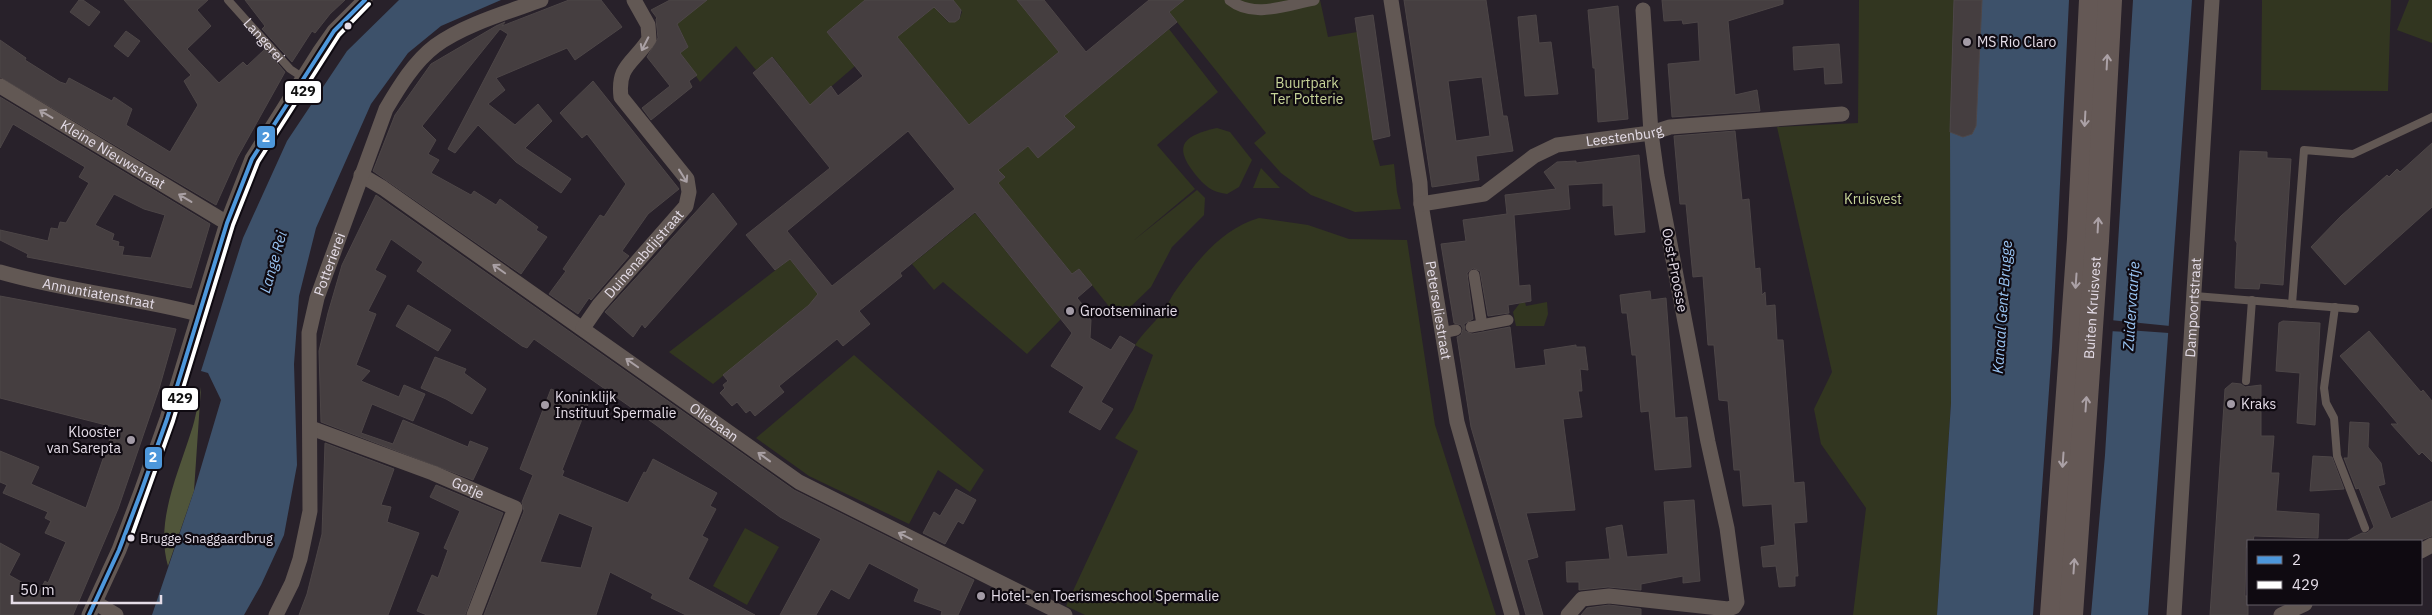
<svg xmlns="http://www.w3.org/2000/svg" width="2432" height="615" font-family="'IBM Plex Sans',sans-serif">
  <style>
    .green { fill: #323620 }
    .forest { fill: #50553a }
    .water { fill: #3d516a }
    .pier { fill: #28212a }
    .building { fill: #453e40; stroke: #4d4647; fill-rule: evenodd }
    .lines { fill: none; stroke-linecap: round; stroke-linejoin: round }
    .service { stroke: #625854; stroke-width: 8 }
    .pedestrian { stroke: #625854; stroke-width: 11 }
    .minor { stroke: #625854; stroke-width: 15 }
    .primary { stroke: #645855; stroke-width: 24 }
    .bus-1-casing { stroke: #0f0a11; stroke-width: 8 }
    .bus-2-casing { stroke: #0f0a11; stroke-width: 8 }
    .bus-1 { stroke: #4d97db; stroke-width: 4 }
    .bus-2 { stroke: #fff; stroke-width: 4 }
    .oneway { stroke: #aaa1a5 }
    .oneway2 { stroke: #aba1a6 }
    .bus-dot { fill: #e5dde8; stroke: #0f0a11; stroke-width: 2 }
    .poi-dot { fill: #a39ba6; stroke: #0f0a11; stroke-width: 2 }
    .labels { text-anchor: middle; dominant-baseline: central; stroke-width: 4.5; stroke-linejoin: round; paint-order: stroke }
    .bus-label { font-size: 13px; fill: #e5dde8; stroke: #0f0a11; text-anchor: start }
    .street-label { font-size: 14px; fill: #e5dde8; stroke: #0f0a11 }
    .poi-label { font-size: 14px; fill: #e5dde8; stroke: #0f0a11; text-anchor: start }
    .park-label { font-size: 14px; fill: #c7d498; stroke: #0f0a11 }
    .water-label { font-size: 15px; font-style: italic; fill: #9ac5f4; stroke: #0f0a11 }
    .line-badge { stroke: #0f0a11; stroke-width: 2 }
    .badge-label { font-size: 14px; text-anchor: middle; font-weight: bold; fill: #fff }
    .pale-badge-label { font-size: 14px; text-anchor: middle; font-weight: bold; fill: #111 }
  </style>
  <rect width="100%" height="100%" fill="#28212a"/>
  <g class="green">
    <path d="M693,0H866L827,32L855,66L810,105L773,57L756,70L736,46L700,82L680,53L688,47L676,21Z"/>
    <path d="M953,0H1017L1059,52L969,125L897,37L934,7L948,22L959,20L962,12Z"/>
    <path d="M1177,0H1320L1328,37L1357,32L1373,140L1380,166L1394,164L1397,192L1401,209L1355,212L1311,195L1281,173L1254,143L1266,133L1169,12Z"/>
    <path d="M1859,0H1954L1951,403L1937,615H1853L1866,508L1821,444L1814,409L1832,372L1777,127L1858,123Z"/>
    <path d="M2262,0H2391L2388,91L2261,90Z"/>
    <path d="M2409,0H2432V43L2397,30Z"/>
    <path d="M1169,29L1218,92L1157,145L1195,189L1133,241L1197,190L1205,198L1204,215L1172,247L1151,287L1123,314H1115L1079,269L1072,274L998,183L1005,177L998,170L1028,146L1074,127L1064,116Z"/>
    <path d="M1217,128L1230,132L1252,160L1239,187L1227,194C1211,192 1205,186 1195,174C1171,144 1186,135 1217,128Z"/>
    <path d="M1261,168L1280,188H1253Z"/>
    <path d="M975,213L1061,319L1027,354L943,282L934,290L912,264Z"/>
    <path d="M1259,218L1308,225L1349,239L1407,240L1435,425L1496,615H1085L1066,606L1138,451L1115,438L1133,410L1153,355L1135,345C1143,333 1153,324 1162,313C1167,307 1170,299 1174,293C1196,262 1221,229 1259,218Z"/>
    <path d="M790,259L820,296L713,384L669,352Z"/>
    <path d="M1525,302L1526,306L1547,302L1548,314L1544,326H1516L1513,312L1520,303Z"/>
    <path d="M854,355L984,470L970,492L938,470L909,524L809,476L756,438Z"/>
    <path d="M745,528L779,547L747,605L713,586Z"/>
  </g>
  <path class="forest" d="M201,387L194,491L168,566C155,522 178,474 191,432C196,418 198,402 201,387Z"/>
  <g class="water">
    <path d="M399,0H501L441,26L408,53L371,104L316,228L299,296L294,364L297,465L284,535L261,585L244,615H152L194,491L221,400L208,373L201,371L243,238L287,141L347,51Z"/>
    <path d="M1954,0H2069L2052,348L2033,615H1937L1951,403L1950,132Z"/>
    <path d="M2133,0H2192L2148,615H2091L2105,455Z"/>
  </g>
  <path class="pier" d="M2110,320L2170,326L2169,333L2127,330V332L2109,331Z"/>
  <g class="building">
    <path d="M79,0H83L100,12L89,26L70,12Z"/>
    <path d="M124,0H208L197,10L211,26L187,49L219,83L243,62L247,66L265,49L285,72L237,158L216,205L0,77V40L26,58L25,60L60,82L66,84L69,78L112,101L114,97L132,109L126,125L170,152L198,105L184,81L191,75Z"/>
    <path d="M245,0H345L330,14L315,33L312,31L292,62L262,29L265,26Z"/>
    <path d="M569,0H601L622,27L575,60L567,48L496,78L505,90L488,104L515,125L538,104L552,121L525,148L571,179L561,193L516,162L478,125L455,153L448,149L508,34L500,29L422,126L436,140L428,154L439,160L431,173L471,195L474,191L496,205L500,199L538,227L536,230L547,237L521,274L373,171L395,115L431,64L496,26L505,22L502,26Z"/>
    <path d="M670,0H707L677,24L688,47L680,53L697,75L689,81L692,87L651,120L642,108L670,86L647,57L658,38L656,19L657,18L651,10Z"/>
    <path d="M865,0H953L961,10L959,19L955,22H949L934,7L897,37L969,125L1059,52L1017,0H1044L1086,52L1149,0H1184L1169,12L1177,22L1064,116L1075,127L1038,158L1028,146L998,170L1005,177L998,183L1072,274L1079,269L1092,285L1077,298L1087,310L1085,312L1091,320L1090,338L1111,350L1120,336L1135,345L1101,402L1113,409L1100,430L1069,412L1084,387L1051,366L1072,333L975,212L900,273L902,276L859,311L870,324L843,346L837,339L779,386L784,392L755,416L750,410L746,413L737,402L732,406L720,393L725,388L723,385L728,381L723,375L809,305L818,294L790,259L775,270L746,235L830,168L753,73L772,57L810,105L831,86L838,96L863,76L827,32ZM908,131L955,189L832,286L787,231Z"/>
    <path d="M1404,0H1486L1503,116H1507L1513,151L1476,156L1479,180L1432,187ZM1482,77L1490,136L1456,141L1448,81Z"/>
    <path d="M1662,0H1783V4L1728,21L1735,95L1757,90L1760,111L1672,117L1668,64L1700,61L1698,22L1683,24L1682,20L1664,21Z"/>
    <path d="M1954,0H1982L1976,126L1972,134L1963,137L1950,132Z"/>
    <path d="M1618,6L1628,119L1598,122L1595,68H1593L1588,10Z"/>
    <path d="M1373,15L1390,136L1373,140L1355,18Z"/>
    <path d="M1536,15L1539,43L1551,42L1558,94L1525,96L1518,17Z"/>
    <path d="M126,31L140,41L128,57L114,46Z"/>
    <path d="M1839,44L1842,83L1825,84L1824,67L1794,70L1793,47Z"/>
    <path d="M593,81L679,189L648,214L622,251L629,256L591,300L589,298L578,314L549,294L566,271L563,269L600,215L604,217L626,184L587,134L582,138L560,113Z"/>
    <path d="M0,97L210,224L191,288L27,257L28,254L0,240V230L48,241L51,228L58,229L60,222L66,223L89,183L79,177L85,167L13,124L0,148ZM114,194L144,209L165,215L151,258L122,255L124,247L118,246L119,242L112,240L114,234L95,225Z"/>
    <path d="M1735,131L1742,200L1749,199L1755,269L1760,268L1762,295L1765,292L1766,306L1775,305L1777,340H1783L1794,483L1804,482L1807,522L1794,523L1798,576H1795V586L1779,587L1776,566L1763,567L1761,547L1775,545L1772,504L1743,506L1740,470H1734L1728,401L1719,400L1714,345H1708L1703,276L1693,277L1686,204H1680L1674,136Z"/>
    <path d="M2432,143V207L2345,285L2311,247L2341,216L2387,175L2389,177L2397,169L2400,172Z"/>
    <path d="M2240,151L2267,152V158L2291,159L2283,285L2260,283L2259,289L2235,288L2237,243L2235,240Z"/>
    <path d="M1639,155L1645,232L1615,235L1613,205L1603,206V183L1568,185L1570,209L1514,215L1519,286L1530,285L1531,301L1508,305L1509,313L1488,316L1480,271L1473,268L1467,273L1473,319L1464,324L1465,331L1472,334L1510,327L1515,369L1546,365L1544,350L1576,345V347H1585L1588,370L1580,369L1582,391H1578L1582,417L1563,419L1575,510L1526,513L1538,557L1527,560L1543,615H1526L1471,427L1457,337L1461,335L1463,329L1461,325L1454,323L1441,244L1466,241L1463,220L1507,214L1505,195L1556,189L1544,172L1557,162L1576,161V163Z"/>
    <path d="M713,193L737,224L645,328L642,324L633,337L605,312Z"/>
    <path d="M376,195L794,490L974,580L958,615H941L942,611L914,601L919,589L869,563L849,599L831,589L816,615H780L821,539L780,517L656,425L534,339L527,348L522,346L417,271L423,262L391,239L375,270L386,276L368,311L376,314L356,365L370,371L361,381L399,397L404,385L425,394L413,421L372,404L361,433L393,444L403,420L468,447L470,441L488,448L473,480L321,422L319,351L328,313L342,265Z"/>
    <path d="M1650,291L1651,300L1666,298L1675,418L1687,417L1691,467L1655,470L1649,411L1641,412L1636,355H1632L1627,313H1622L1620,295Z"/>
    <path d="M0,296L176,329L159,389L118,509L73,615H0V543L20,554L9,575L39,592L45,581L48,583L66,542L45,533L51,521L45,518L48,512L3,493L7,485L0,482V451L39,467L31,484L86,508L114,427L0,398Z"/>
    <path d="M408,305L451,330L438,351L396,326Z"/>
    <path d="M2283,321L2320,323L2315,425L2297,423L2300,373L2276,371L2279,323Z"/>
    <path d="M2369,331L2421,392L2423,390L2432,401V462L2422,452L2419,455L2391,424H2398L2340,356Z"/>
    <path d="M435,357L466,369L464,373L486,389L472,414L446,399L421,388Z"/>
    <path d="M2232,383L2241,384L2245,387L2261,385V436H2274L2271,473H2279L2276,511L2319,514L2318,538L2254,536L2253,541H2248V547H2246L2245,596H2248V615H2210L2225,389Z"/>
    <path d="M551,389L588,404L562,470L564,471L562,476L628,503L644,472L646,473L653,459L717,493L710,506L716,509L702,536L708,539L688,579L755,615H686L651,598L653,594L610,572L596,615H484L524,511L522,502L533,475L520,469ZM559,513L593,527L581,568L540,562Z"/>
    <path d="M2350,422L2369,423L2368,447L2381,463L2385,484L2378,486L2391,519L2432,501V536L2419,541L2348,540L2362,533H2367L2374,527L2359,488L2356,489L2344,458H2348Z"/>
    <path d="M325,443L394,469L381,505L391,507L387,522L419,533L388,615H299L307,594L322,534Z"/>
    <path d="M2313,456L2332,457L2344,489L2310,491Z"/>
    <path d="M436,485L503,513L465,615H427L417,611L432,575L438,578L448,550L444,548L460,511L430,497Z"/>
    <path d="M956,489L976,500L963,524L958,521L945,544L923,533L934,512L940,516Z"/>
    <path d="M1694,500L1700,581L1683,583V576L1641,584V590L1608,587L1579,590V582H1567L1566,562L1610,559L1606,528L1622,525L1627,557L1668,554L1664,502Z"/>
    <path d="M1609,605L1641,609V615H1581L1587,608Z"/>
  </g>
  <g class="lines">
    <g class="service">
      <path id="s1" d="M228,0L290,69L302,77"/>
      <path d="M2195,296L2355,309"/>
      <path d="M2292,304L2304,150L2353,154L2432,117"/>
      <path d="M2335,307L2324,388L2326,403L2334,418L2337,456L2365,528"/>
      <path d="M2246,381L2252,300"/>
    </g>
    <g class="pedestrian">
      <path d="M1230,0C1253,19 1287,5 1314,0"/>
      <path d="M1474,275L1482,325"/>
      <path d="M1471,327L1508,320"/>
      <path d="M1442,333L1456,330"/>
    </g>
    <g class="minor">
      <path id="s2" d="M1391,0L1420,183L1421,204L1457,422L1512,615"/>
      <path id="s3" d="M0,86L227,223"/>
      <path id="s4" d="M361,175L383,188L799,482L1065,615"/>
      <path id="s5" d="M1421,204L1484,194L1534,156L1557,145L1651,133L1670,127L1842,114"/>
      <path id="s6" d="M0,272C65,291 133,297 198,314"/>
      <path id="s7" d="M583,328L599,305L686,206L689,192L687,179L621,97C617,65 634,63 649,39L648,25L634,0"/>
      <path id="s8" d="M311,428L433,473L515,508L474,615"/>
      <path d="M2421,551L2432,545"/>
      <path d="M96,603L116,615"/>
      <path d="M89,615L119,550L141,492L167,419L227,223L252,159L320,51L334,31L365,0"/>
      <path id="s9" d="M276,615L292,583L300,559L310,511L309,333L317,298L386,109C399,87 414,62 435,46C463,25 508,12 541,0"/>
      <path d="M1568,615L1582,599L1609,596L1728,609L1734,607L1737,602L1727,528L1708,442L1657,176L1651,133L1643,10"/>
      <path id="s10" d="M2174,615L2212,0"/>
      <path d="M2281,615L2305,604"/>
    </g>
    <g class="primary">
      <path d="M2052,615L2079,239L2091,0"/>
      <path id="s11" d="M2071,615L2097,241L2110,0"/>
    </g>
    <g class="bus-1-casing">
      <path id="bus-1" d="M89,615L119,550L141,492L167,419L227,223L252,159L334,31L365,0"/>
    </g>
    <g class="bus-2-casing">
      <path id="bus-2" d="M131,538L173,421L233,225L258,162L339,35L369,4"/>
    </g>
    <use href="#bus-1" class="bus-1"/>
    <use href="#bus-2" class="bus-2"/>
  </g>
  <defs><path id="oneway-shaft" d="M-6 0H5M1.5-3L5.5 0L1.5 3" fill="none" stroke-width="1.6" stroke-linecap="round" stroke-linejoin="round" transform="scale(1.25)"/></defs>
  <g class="oneway">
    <use href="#oneway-shaft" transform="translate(645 44) rotate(117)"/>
    <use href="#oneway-shaft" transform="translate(46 114) rotate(-149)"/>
    <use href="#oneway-shaft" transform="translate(683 176) rotate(58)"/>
    <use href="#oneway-shaft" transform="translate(185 198) rotate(-149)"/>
    <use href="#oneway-shaft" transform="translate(499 269) rotate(-145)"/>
    <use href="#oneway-shaft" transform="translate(632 363) rotate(-145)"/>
    <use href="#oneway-shaft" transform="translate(764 457) rotate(-144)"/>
    <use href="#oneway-shaft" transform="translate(905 536) rotate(-153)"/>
  </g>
  <g class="oneway2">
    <use href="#oneway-shaft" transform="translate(2107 62) rotate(-87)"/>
    <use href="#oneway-shaft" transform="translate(2085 119) rotate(93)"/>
    <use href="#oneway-shaft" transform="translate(2098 225) rotate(-87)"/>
    <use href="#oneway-shaft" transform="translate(2076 281) rotate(94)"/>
    <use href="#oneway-shaft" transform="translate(2086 404) rotate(-86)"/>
    <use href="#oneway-shaft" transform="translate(2063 460) rotate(94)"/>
    <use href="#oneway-shaft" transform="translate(2074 566) rotate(-86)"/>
  </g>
  <g class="bus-dot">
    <circle cx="348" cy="26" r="4.5"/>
    <circle cx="131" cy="538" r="4.5"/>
  </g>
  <g class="poi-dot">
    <circle cx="1967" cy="42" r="5"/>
    <circle cx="1070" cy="311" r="5"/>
    <circle cx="2231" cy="404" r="5"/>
    <circle cx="545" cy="405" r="5"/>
    <circle cx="131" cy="440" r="5"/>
    <circle cx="981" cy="596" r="5"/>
  </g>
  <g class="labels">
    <g class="bus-label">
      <text x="140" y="538">Brugge Snaggaardbrug</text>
    </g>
    <g class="street-label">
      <text stroke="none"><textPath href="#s1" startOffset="54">Langerei</textPath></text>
      <text stroke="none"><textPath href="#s5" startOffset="220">Leestenburg</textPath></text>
      <text stroke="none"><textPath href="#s3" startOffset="132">Kleine Nieuwstraat</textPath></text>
      <text stroke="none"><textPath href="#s7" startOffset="96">Duinenabdijstraat</textPath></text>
      <text stroke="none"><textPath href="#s9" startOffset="360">Potterierei</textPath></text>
      <text transform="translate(1675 270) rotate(79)">Oost-Proosse</text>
      <text stroke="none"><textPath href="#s6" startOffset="101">Annuntiatenstraat</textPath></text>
      <text stroke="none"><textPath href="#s11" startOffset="308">Buiten Kruisvest</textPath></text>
      <text stroke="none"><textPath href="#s10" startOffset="308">Dampoortstraat</textPath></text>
      <text stroke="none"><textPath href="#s2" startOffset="314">Peterseliestraat</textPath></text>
      <text stroke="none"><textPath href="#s4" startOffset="431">Oliebaan</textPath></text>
      <text stroke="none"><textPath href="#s8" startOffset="168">Gotje</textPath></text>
    </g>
    <g class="poi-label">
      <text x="1977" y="42">MS Rio Claro</text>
      <text x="1080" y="311">Grootseminarie</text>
      <text x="555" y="397">Koninklijk<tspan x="555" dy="16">Instituut Spermalie</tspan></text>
      <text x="2241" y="404">Kraks</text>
      <text x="121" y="432" text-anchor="end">Klooster<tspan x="121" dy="16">van Sarepta</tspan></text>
      <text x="991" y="596">Hotel- en Toerismeschool Spermalie</text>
    </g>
    <g class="park-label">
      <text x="1307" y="83">Buurtpark<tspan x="1307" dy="16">Ter Potterie</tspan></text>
      <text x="1873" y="199">Kruisvest</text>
    </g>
    <g class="water-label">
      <text transform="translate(273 262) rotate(-74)">Lange Rei</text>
      <text transform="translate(2131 306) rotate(-86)">Zuidervaartje</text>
      <text transform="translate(2002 307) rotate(-86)">Kanaal Gent-Brugge</text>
    </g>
  </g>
  <g class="line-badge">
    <rect x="284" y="80" width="38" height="24" rx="5" fill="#fff"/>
    <rect x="256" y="125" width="20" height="24" rx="5" fill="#4d97db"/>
    <rect x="161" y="387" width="38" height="24" rx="5" fill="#fff"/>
    <rect x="144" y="446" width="19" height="24" rx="5" fill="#4d97db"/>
  </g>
  <g class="badge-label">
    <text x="266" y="142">2</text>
    <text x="153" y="462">2</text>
  </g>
  <g class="pale-badge-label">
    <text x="303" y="96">429</text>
    <text x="180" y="403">429</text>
  </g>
  <rect x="2247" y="540" width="175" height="65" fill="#0f0a11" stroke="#655e67"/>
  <rect x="2257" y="556" width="25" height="8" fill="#4d97db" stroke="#655e67"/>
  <text x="2292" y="565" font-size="15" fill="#e5dde8">2</text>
  <rect x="2257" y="581" width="25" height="8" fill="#ffffff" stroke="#655e67"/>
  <text x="2292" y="590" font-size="15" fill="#e5dde8">429</text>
  <path d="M12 595v8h149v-8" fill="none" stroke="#e5dde8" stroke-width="2.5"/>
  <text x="20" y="595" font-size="15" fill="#e5dde8" stroke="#0f0a11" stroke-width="4" paint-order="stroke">50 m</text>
</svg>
